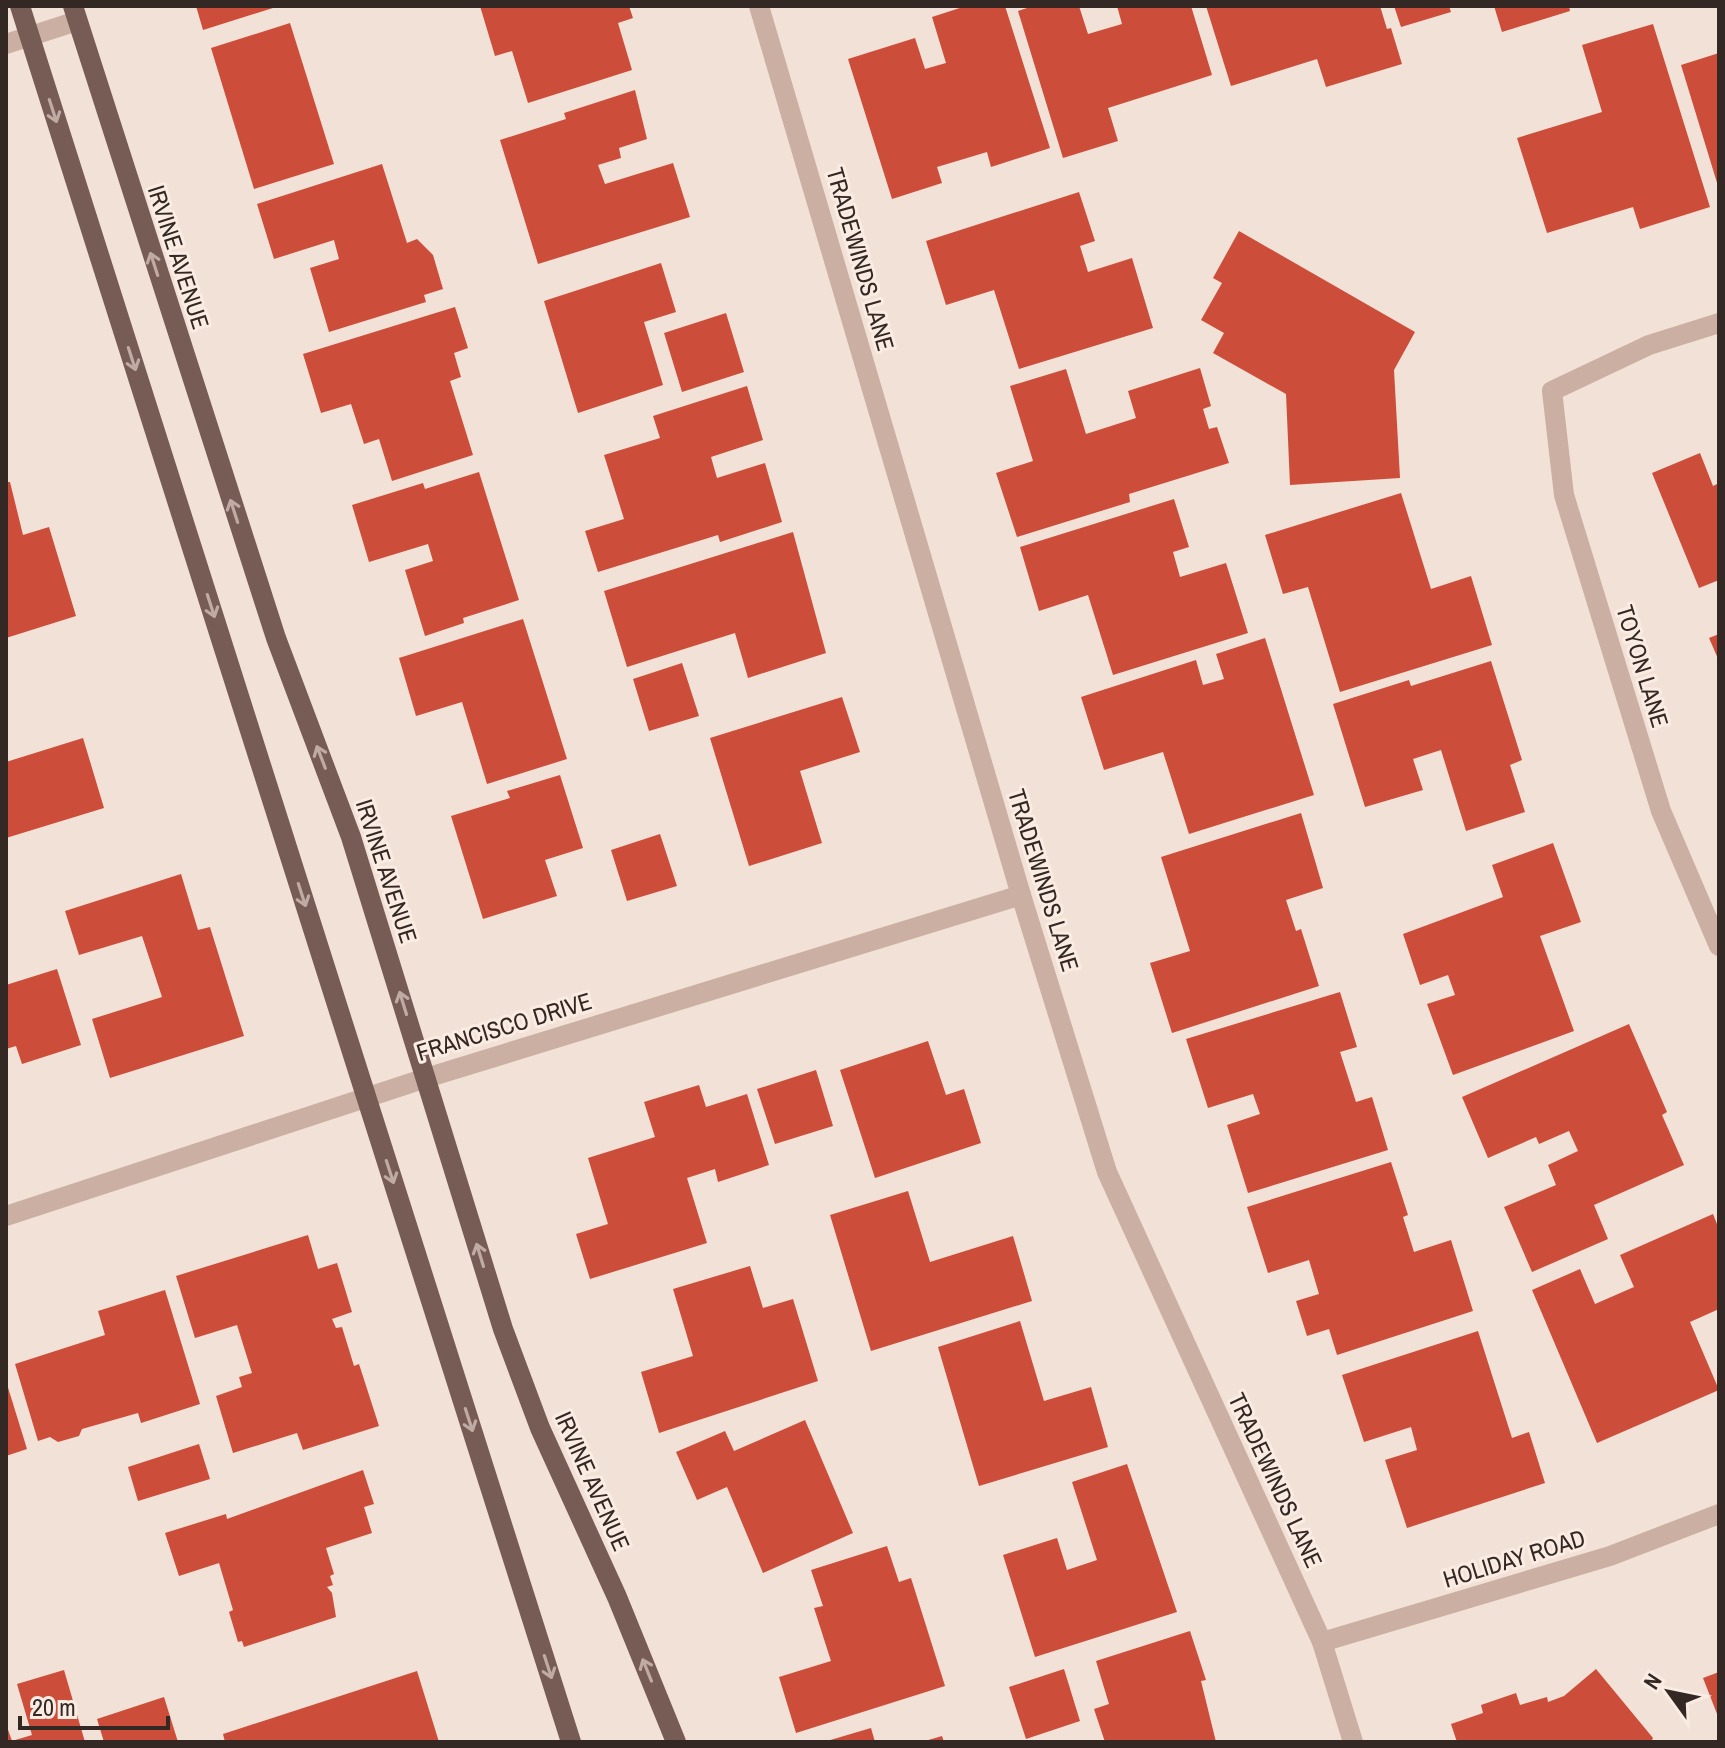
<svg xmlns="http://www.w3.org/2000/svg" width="1725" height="1748" font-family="'Archivo Narrow',sans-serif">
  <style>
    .building { fill: #cc4d3a }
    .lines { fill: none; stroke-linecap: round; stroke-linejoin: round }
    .minor { stroke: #caafa2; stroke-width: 20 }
    .major { stroke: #775c55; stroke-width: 20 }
    .oneway { stroke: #bfaba3 }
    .labels { text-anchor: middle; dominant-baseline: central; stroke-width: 6; stroke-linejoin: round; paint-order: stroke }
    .street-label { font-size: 24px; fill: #342825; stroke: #faece2 }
  </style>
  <rect width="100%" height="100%" fill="#f2e1d6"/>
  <g class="building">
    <path d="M196,6H276V7L203,30Z"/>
    <path d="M480,6H629L633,18L618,23L632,70L528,103L512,51L495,56Z"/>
    <path d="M966,6H1005L1050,148L991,167L987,152L937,167L942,183L892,199L848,59L915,38L925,69L946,63L932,17Z"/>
    <path d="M1033,6H1079L1088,34L1122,24L1117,6H1191L1212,75L1108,108L1118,141L1063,158L1018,11Z"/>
    <path d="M1206,6H1380L1387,29L1391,28L1402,64L1326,87L1317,59L1231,86Z"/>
    <path d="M1394,6H1449L1451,12L1401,27Z"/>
    <path d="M1494,6H1569L1570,11L1502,32Z"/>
    <path d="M290,23L334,164L254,189L211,48Z"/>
    <path d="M1653,24L1710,207L1640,229L1633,207L1547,233L1517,138L1602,112L1582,45Z"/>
    <path d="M1719,53V186H1718L1681,65Z"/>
    <path d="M635,90L647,139L619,148L621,158L598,165L605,184L673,163L690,217L538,264L500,140L566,119L564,113Z"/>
    <path d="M382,164L407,243L417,239L433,255L443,289L424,295L426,302L329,332L310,268L339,259L334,240L274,259L257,204Z"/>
    <path d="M1079,192L1095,241L1080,246L1088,272L1132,258L1153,328L1019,369L994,290L946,305L926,241Z"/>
    <path d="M1239,231L1415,332L1394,370L1400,478L1290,485L1286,394L1213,353L1224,333L1201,320L1222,283L1213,278Z"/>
    <path d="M661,263L676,312L644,322L663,385L578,413L544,301Z"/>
    <path d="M455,307L468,348L454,353L461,377L450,381L473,455L392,481L379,439L364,444L351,404L321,413L303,354Z"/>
    <path d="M726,313L744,372L682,392L664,333Z"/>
    <path d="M1200,368L1211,406L1203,409L1209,429L1217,427L1229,463L1129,494L1130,502L1017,537L996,473L1033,461L1010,386L1066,369L1086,434L1136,418L1128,391Z"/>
    <path d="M747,386L763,440L711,457L717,478L765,463L782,522L720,542L718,535L598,572L585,531L624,519L604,455L660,438L653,416Z"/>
    <path d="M1700,453L1713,486L1719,483V580L1699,588L1652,473Z"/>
    <path d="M479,472L519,600L463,618L464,623L425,636L405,570L433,561L428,544L369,562L352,505L423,483L425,489Z"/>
    <path d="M6,482H10L23,535L49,527L76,616L6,638Z"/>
    <path d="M1401,493L1431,589L1471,576L1492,645L1340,692L1308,587L1283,594L1265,535Z"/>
    <path d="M1174,499L1189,547L1173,552L1180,577L1226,563L1248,633L1113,675L1088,595L1039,611L1020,547Z"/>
    <path d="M793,532L826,653L748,678L735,633L627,667L604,591Z"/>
    <path d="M523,619L567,759L487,784L462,702L416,716L399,658Z"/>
    <path d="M1719,634V661L1709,638Z"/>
    <path d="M1265,638L1314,795L1189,834L1163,752L1104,770L1081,697L1196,660L1203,685L1224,679L1216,654Z"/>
    <path d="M1491,661L1522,760L1510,765L1525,812L1466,831L1441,750L1413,759L1423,790L1365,807L1333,704L1409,680L1411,686Z"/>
    <path d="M682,663L699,716L649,731L633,679Z"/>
    <path d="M842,697L860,752L800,771L822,843L749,866L710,738Z"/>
    <path d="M83,738L104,808L6,838V762Z"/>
    <path d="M560,775L583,848L545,860L557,896L483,919L451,816L510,798L507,791Z"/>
    <path d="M1301,813L1323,888L1286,900L1296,931L1301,929L1319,986L1172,1033L1150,963L1190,951L1161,857Z"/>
    <path d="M660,834L677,886L627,901L611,850Z"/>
    <path d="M1553,843L1581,922L1540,936L1574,1031L1453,1075L1427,1004L1455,995L1448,975L1420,985L1403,934L1503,897L1492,865Z"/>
    <path d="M181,874L198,930L210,927L244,1036L110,1078L92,1019L162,997L142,936L79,955L65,911Z"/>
    <path d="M57,969L81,1045L22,1064L16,1046L6,1049V985Z"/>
    <path d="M1340,992L1357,1047L1340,1052L1356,1102L1372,1097L1388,1150L1248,1193L1227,1125L1260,1114L1253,1094L1208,1108L1186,1039Z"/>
    <path d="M1629,1024L1667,1112L1662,1115L1684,1165L1594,1205L1608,1239L1532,1272L1504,1207L1556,1185L1548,1165L1578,1151L1569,1131L1539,1144L1536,1137L1488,1158L1462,1097Z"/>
    <path d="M928,1041L946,1095L964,1089L981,1143L875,1178L840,1070Z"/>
    <path d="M816,1070L833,1126L775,1144L757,1089Z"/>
    <path d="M699,1085L706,1107L747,1094L769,1165L718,1182L715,1169L687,1178L707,1243L590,1279L576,1234L608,1224L588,1158L655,1137L644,1102Z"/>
    <path d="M1391,1162L1408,1215L1403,1217L1414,1252L1451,1240L1473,1311L1337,1355L1329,1329L1307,1336L1296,1301L1319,1294L1309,1260L1268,1273L1247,1207Z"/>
    <path d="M908,1191L930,1262L1013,1236L1032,1301L871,1351L830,1215Z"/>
    <path d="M1713,1214L1719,1229V1309L1690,1322L1719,1390L1597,1443L1532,1290L1580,1269L1595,1304L1634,1287L1620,1255Z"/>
    <path d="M308,1235L318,1269L337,1263L352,1312L332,1319L336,1328L342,1327L354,1366L359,1364L379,1426L303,1450L297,1433L233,1453L216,1396L242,1387L239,1377L252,1373L237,1325L195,1338L176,1276Z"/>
    <path d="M750,1266L763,1308L793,1299L818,1381L659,1433L641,1372L693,1356L673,1289Z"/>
    <path d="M165,1290L200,1404L141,1423L138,1413L82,1429L79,1436L58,1442L50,1437L38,1441L15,1364L105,1335L98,1311Z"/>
    <path d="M1020,1321L1044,1401L1091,1387L1108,1447L979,1486L938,1347Z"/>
    <path d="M1478,1331L1512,1438L1529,1432L1545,1483L1407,1528L1385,1460L1417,1450L1411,1427L1364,1442L1342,1375Z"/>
    <path d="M6,1381L27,1449L6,1456Z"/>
    <path d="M805,1420L853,1533L763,1573L727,1487L697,1500L676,1452L725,1431L734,1451Z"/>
    <path d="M199,1444L210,1479L138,1501L128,1467Z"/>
    <path d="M1127,1464L1177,1612L1035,1657L1003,1555L1057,1538L1067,1570L1097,1560L1072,1482Z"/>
    <path d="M363,1470L374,1504L364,1507L372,1533L326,1548L334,1574L330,1576L333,1585L327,1587L332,1593L336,1617L244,1647L242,1641L238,1642L229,1612L233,1610L219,1563L179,1576L165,1533L226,1514L227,1519Z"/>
    <path d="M887,1546L899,1582L911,1578L945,1686L796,1733L779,1677L831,1661L814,1608L823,1606L811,1570Z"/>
    <path d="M1190,1631L1206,1680L1201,1681L1216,1742H1105L1094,1709L1109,1704L1096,1661Z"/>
    <path d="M1064,1669L1080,1721L1026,1739L1009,1687Z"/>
    <path d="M1596,1669L1653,1738L1651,1742H1457L1451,1724L1483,1713L1481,1705L1516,1693L1520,1705L1547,1697L1548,1702L1564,1696Z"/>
    <path d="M64,1670L85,1742H6V1724L12,1741L32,1735L17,1684Z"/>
    <path d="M417,1671L439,1742H225L223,1734Z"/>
    <path d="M1719,1672V1719L1703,1678Z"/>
    <path d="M164,1697L178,1742H104L97,1719Z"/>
    <path d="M871,1728L875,1742H827V1741Z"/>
    <path d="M942,1736L944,1742H925V1741Z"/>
  </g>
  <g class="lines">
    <g class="minor">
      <path d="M759,6L1021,895L1107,1172L1322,1642L1353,1742"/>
      <path d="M6,44L77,21"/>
      <path d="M1719,323L1649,345L1552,391L1564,495L1661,811L1719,946"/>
      <path d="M6,1216L426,1078L1021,895"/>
      <path d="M1322,1642L1610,1556L1719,1514"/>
    </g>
    <g class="major">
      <path d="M20,6L571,1742"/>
      <path d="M73,6L276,638L351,837L503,1329L540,1428L617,1597L676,1742"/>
    </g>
  </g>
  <defs><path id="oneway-shaft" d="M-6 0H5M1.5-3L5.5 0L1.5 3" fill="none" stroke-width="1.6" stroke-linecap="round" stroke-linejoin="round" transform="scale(2)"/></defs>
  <g class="oneway">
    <use href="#oneway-shaft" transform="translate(53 111) rotate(72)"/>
    <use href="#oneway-shaft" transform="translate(154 264) rotate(-108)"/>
    <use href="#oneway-shaft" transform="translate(132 359) rotate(72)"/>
    <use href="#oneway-shaft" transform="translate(234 511) rotate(-108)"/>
    <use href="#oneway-shaft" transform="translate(211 606) rotate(72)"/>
    <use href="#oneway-shaft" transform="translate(321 757) rotate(-111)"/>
    <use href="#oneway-shaft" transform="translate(302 895) rotate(72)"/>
    <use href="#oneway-shaft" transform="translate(403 1003) rotate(-107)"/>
    <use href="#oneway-shaft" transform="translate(390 1172) rotate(72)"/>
    <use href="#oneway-shaft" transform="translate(480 1255) rotate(-107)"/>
    <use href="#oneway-shaft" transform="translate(469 1420) rotate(72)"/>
    <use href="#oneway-shaft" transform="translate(548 1667) rotate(72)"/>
    <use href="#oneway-shaft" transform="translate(647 1670) rotate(-112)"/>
  </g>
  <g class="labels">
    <g class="street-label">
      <text transform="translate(179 257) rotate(72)">IRVINE AVENUE</text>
      <text transform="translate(861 259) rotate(74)">TRADEWINDS LANE</text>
      <text transform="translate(1643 666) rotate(73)">TOYON LANE</text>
      <text transform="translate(387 871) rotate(72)">IRVINE AVENUE</text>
      <text transform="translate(1044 880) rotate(73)">TRADEWINDS LANE</text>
      <text transform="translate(504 1026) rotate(-17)">FRANCISCO DRIVE</text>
      <text transform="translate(1276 1480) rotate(65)">TRADEWINDS LANE</text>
      <text transform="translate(593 1481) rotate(66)">IRVINE AVENUE</text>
      <text transform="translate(1514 1558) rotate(-17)">HOLIDAY ROAD</text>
    </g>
  </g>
  <rect width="1725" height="1748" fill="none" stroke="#342825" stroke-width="16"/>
  <g transform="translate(1669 1692) rotate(303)" stroke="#faece2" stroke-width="6" paint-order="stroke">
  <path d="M0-6L14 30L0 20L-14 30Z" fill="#342825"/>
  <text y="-12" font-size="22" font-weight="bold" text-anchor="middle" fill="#342825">N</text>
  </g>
  <path d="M20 1716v12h148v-12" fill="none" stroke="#342825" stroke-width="4"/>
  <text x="32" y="1716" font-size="24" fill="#342825" stroke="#faece2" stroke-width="6" paint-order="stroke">20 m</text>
</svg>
